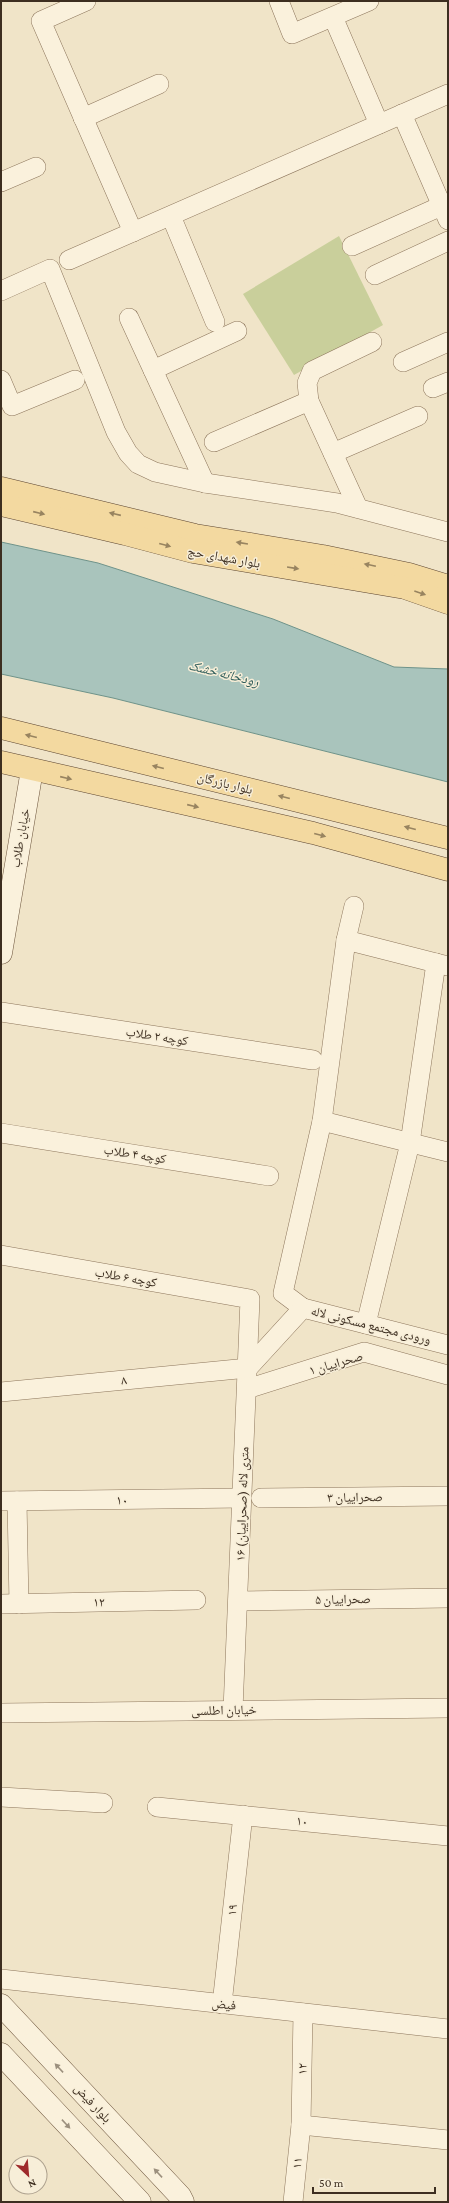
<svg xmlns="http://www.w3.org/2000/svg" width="449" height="2203" font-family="'Crimson Pro','Noto Naskh Arabic',serif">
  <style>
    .green { fill: #c9cf9b }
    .water { fill: #a9c4bc; stroke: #6f938a }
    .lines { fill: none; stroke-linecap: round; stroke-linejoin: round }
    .street-casing { stroke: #8d765c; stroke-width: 20 }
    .secondary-casing { stroke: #6f573f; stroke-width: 23 }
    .primary-casing { stroke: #5b4430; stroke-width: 23 }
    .street { stroke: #faf1dc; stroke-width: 19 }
    .secondary { stroke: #faf1dc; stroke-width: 22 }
    .primary { stroke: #f3d9a0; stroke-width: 22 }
    .oneway { fill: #988460 }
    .oneway2 { fill: #9c907e }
    .labels { text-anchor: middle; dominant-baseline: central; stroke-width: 3; stroke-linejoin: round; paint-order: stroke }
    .street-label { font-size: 13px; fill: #3d2e20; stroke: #f7eed8 }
    .water-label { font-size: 14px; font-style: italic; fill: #2f5d5a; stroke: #f7eed8 }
  </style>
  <rect width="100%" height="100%" fill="#f0e4c8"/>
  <path class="green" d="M339,236L383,325L294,375L243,294Z"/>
  <path class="water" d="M1,542L98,563L273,619L394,667L448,669V782L113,698L1,674Z"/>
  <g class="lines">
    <g class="street-casing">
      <g id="street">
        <path d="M86,1L41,21L133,232"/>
        <path d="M279,1L292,34L369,1"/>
        <path d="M333,17L379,124"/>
        <path d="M402,114L448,220"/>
        <path d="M83,118L159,84"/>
        <path d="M1,182L36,167"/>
        <path d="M171,216L215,322"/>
        <path d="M352,246L448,203"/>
        <path d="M69,260L448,94"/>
        <path d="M375,275L448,241"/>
        <path d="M1,291L50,269L116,432L128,453L138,464L155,472L205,483L337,503L448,532"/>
        <path d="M129,318L205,483"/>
        <path d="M403,362L448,342"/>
        <path d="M153,370L237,331"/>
        <path d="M1,380L12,406L75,380"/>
        <path d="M433,388L448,382"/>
        <path d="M214,442L309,401"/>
        <path d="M333,453L418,416"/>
        <path d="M358,508L309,401L307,383L312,371L372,342"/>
        <path d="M346,940L448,966"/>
        <path d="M1,1012L313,1060"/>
        <path d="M322,1121L448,1152"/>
        <path d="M1,1133L269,1176"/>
        <path d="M1,1255L250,1299L233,1710"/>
        <path d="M303,1308L283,1293L322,1121L346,940L354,906"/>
        <path d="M366,1324L410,1143L436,963"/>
        <path d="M247,1389L364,1352L448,1375"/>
        <path d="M1,1392L248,1368L303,1308L448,1345"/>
        <path d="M261,1498L448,1496"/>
        <path d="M1,1501L242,1498"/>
        <path d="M17,1501L19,1604"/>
        <path d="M238,1601L448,1598"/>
        <path d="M1,1604L196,1600"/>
        <path d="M1,1713L448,1708"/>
        <path d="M1,1797L103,1803"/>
        <path d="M157,1807L448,1836"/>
        <path d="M1,1979L448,2029"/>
        <path d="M222,2004L243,1815"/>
        <path d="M301,2125L448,2140"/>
        <path d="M293,2202L301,2125L303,2013"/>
      </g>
    </g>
    <g class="secondary-casing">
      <g id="secondary">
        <path d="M1,953L32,770"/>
        <path d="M1,2005L180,2196L183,2202"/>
        <path d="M1,2054L140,2202"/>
      </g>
    </g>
    <g class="primary-casing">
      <g id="primary">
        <path d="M1,488L195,535L323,556L409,574L448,586"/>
        <path d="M1,505L125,534L193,552L405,588L448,603"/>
        <path d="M1,728L448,838"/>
        <path d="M1,762L313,833L448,870"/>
      </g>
    </g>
    <use href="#street" class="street"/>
    <use href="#secondary" class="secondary"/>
    <use href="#primary" class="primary"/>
  </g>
  <defs><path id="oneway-solid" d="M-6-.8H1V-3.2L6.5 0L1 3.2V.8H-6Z"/></defs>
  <g class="oneway">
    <use href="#oneway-solid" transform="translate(39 513) rotate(13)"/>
    <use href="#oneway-solid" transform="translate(115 514) rotate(-167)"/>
    <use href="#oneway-solid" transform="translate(242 543) rotate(-171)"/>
    <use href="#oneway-solid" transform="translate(165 545) rotate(15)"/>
    <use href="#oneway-solid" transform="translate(370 565) rotate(-168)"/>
    <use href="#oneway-solid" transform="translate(293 568) rotate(9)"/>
    <use href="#oneway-solid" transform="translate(420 593) rotate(19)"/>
    <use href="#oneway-solid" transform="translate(31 736) rotate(-166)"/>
    <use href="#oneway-solid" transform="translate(158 767) rotate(-166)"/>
    <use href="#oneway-solid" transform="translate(66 778) rotate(13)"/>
    <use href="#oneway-solid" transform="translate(284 797) rotate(-166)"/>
    <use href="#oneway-solid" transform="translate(193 806) rotate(13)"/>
    <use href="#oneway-solid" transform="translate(410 828) rotate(-165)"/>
    <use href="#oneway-solid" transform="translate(320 835) rotate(15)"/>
  </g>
  <g class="oneway2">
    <use href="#oneway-solid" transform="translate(59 2068) rotate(-133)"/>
    <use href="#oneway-solid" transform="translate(66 2124) rotate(47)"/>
    <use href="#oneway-solid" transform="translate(158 2173) rotate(-133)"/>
  </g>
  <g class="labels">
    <g class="street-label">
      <text transform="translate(224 557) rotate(10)">بلوار شهدای حج</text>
      <text transform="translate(225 783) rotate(14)">بلوار بازرگان</text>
      <text transform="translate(20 838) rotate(-80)">خیابان طلاب</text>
      <text transform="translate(157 1036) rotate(9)">کوچه ۲ طلاب</text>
      <text transform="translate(135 1154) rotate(9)">کوچه ۴ طلاب</text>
      <text transform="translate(126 1277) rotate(10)">کوچه ۶ طلاب</text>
      <text transform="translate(371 1325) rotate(14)">ورودی مجتمع مسکونی لاله</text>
      <text transform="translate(336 1363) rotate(-16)">صحراییان ۱</text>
      <text transform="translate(124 1380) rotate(-6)">۸</text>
      <text transform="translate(355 1497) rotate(-1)">صحراییان ۳</text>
      <text transform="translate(122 1500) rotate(-1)">۱۰</text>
      <text transform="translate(242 1504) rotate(-88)">۱۶ متری لاله (صحراییان)</text>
      <text transform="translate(343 1599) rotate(-1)">۵ صحراییان</text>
      <text transform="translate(99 1602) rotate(-1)">۱۲</text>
      <text transform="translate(224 1710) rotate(-1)">خيابان اطلسى</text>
      <text transform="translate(302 1821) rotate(6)">۱۰</text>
      <text transform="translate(232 1910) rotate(-83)">۱۹</text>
      <text transform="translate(224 2004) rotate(6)">فیض</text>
      <text transform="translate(302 2069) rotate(-89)">۱۲</text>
      <text transform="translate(93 2103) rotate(47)">بلوار فیض</text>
      <text transform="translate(297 2163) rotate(-84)">۱۱</text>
    </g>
    <g class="water-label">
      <text transform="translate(224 673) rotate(14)">رودخانه خشک</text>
    </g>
  </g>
  <rect width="449" height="2203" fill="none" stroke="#3d2e20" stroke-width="4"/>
  <g transform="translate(28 2175) rotate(154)"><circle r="19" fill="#f7eed8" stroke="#ada18e"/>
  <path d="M0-3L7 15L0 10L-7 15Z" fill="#9e2a2b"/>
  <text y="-6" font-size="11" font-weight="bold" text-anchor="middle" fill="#3d2e20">N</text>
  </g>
  <path d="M313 2187v6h122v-6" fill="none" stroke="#3d2e20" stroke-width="2"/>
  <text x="319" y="2187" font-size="12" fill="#3d2e20" stroke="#f7eed8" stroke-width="3" paint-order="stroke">50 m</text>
</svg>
